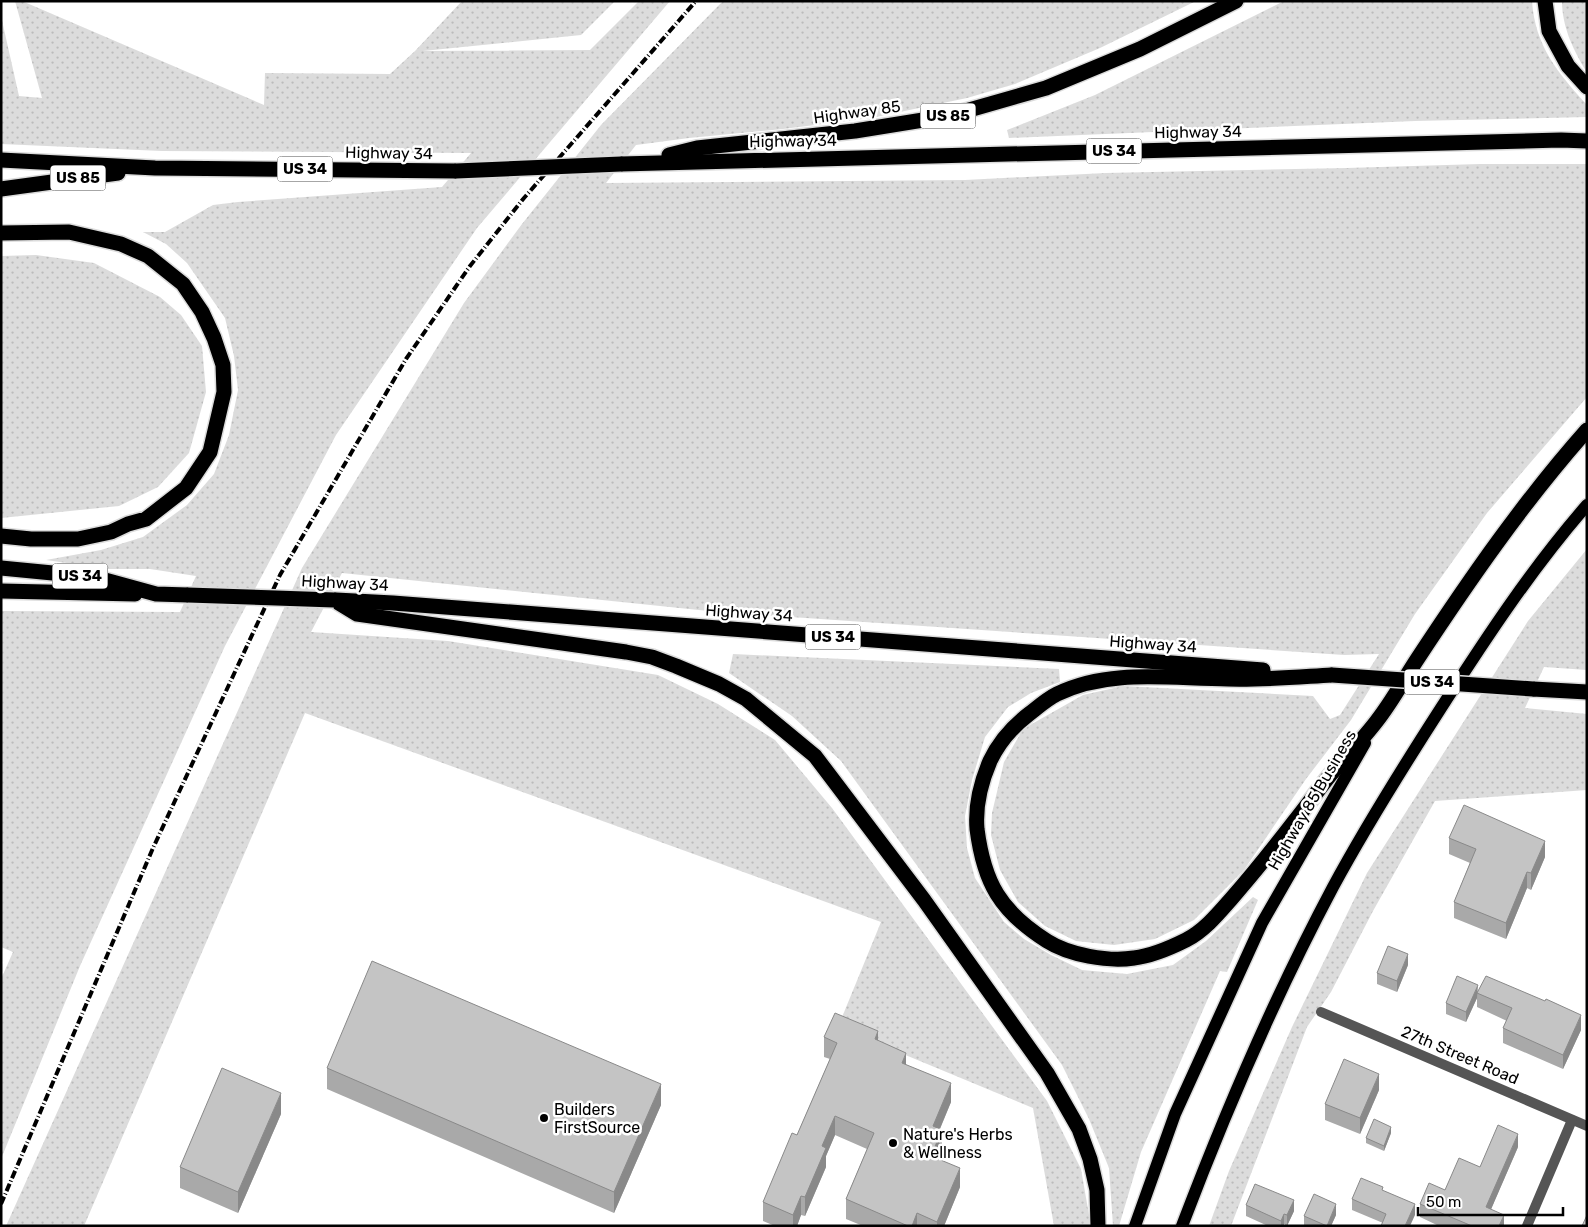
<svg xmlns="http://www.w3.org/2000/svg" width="1588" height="1227" font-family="Rubik,sans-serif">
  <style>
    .grass { fill: url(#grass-dots) }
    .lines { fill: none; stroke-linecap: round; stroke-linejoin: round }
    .primary-casing { stroke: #dbdbdb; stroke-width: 15 }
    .highway-casing { stroke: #dbdbdb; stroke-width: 18 }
    .street { stroke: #555; stroke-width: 10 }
    .primary { stroke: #000; stroke-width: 12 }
    .highway { stroke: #000; stroke-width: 15 }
    .rail { stroke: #000; stroke-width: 4; stroke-dasharray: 8 2.5 1 2.5; stroke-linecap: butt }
    .highway-bridge-casing { stroke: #dbdbdb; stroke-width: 18; stroke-linecap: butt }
    .highway-bridge { stroke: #000; stroke-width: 15 }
    .wall { fill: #a9a9a9 }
    .shaded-wall { fill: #898989 }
    .building { fill: #c4c4c4; stroke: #898989 }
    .poi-dot { fill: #000; stroke: #fff; stroke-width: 2 }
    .labels { text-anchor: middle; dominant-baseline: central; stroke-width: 5; stroke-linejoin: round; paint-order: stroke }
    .shield { fill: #fff; stroke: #4c4c4c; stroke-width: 1 }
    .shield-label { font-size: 15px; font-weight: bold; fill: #000 }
    .street-label { font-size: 16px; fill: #000; stroke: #fff }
    .poi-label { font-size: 16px; fill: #000; stroke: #fff; text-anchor: start }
  </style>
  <defs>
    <pattern id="grass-dots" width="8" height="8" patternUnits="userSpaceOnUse" patternTransform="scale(1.25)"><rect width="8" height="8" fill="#dcdcdc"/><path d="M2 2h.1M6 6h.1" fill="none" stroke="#bbb" stroke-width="1.8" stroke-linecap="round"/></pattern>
  </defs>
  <rect width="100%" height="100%" fill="#fff"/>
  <g class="grass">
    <path d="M15,1H22L264,105L265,73L390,74L415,51L462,1H615L581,35L423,51L590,50L639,1H670L477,228L336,435L225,646L80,966L1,1159V979L13,952L1,947V611L180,612L196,576L150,569H108L46,560L101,550L143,537L187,505L214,474L229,435L238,390L234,356L225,318L187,263L166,244L143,232H165L213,205L238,202L442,187L471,153L162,151L1,144V16L19,96L42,98Z"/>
    <path d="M723,1H1196L1100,48L1015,84L967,98L871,118L783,129L689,138L636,145L606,183L965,180L1106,173L1347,168L1480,164H1587V397L1487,513L1415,614L1351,720L1306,779L1244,870L1194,920L1155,939L1114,945L1076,941L1045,926L1018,902L1000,870L991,835L992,813L1004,762L1023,729L1083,695L1123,686L1313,696L1330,719L1340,715L1379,654L1344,655L718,612L342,573L311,632L448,641L658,675L718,704L775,740L832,808L1047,1101L1081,1169L1089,1215V1226H1054L1033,1108L838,1027L881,922L305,713L84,1226H6L302,568L464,303L522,224L601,125Z"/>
    <path d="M1284,1H1532C1535,46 1558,73 1587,105V117L1415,121L1009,138L1007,130L1095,95Z"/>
    <path d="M1562,1H1587V73C1574,51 1562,28 1562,1Z"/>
    <path d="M36,255L94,263L160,297L181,315L202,346L206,392L189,453L158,487L119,506L1,518V256Z"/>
    <path d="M1587,549V670L1544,667L1525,708L1587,714V790L1435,801L1373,911L1331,992L1307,1027L1231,1226H1209L1229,1171L1292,1027L1367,873L1528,621Z"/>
    <path d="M733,654L1059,669L1060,682L1031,693L1008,707L985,737L972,780L965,816L967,848L975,878L1004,922L1024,939L1051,955L1082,970L1127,974L1173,965L1206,941L1253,897L1258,900L1227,972L1220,971L1141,1152L1119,1226H1113L1109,1168L1089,1119L1062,1065L841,761L792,716L729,673Z"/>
  </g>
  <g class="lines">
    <g class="primary-casing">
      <g id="primary">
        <path d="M1135,1226L1175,1114L1262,923L1365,743"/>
        <path d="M1182,1226C1226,1110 1275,996 1333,887C1366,826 1403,767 1441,708C1486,638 1532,568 1587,505"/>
      </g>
    </g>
    <g class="highway-casing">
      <g id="highway">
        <path d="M1545,1L1549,31L1568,66L1587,87"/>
        <path d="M669,155L697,148L855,131L948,116L1046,88L1140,49L1236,1"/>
        <path d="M1,160L155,168L456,171"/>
        <path d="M621,164L1561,140L1587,141"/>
        <path d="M1,189L118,173"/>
        <path d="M1,233L69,232L121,244L148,256L183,284L202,312L214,338L223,365L224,392L210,452L186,488L146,519L128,524L111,532L78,539H31L1,536"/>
        <path d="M1,568L94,577L156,594L188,595"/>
        <path d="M1,591L135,594"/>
        <path d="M334,600L357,614L626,652L652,657L676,666L719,684L746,699L815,756L924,900L1047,1073L1079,1129L1090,1159L1097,1190L1098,1226"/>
        <path d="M336,600L393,603L1263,670"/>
        <path d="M1332,675C1297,677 1263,680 1228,679C1172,679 1110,668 1057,694C1047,699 1038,707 1029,714C1012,727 999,742 990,761C981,782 975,805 977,829C984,883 1000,911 1047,941C1069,955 1108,962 1134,958C1151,956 1170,948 1186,940C1204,931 1218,914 1232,898C1253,874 1273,849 1293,823C1306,807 1318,790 1331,774C1346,757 1362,740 1376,722C1392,702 1404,679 1418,658C1470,579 1524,501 1587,430"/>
        <path d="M1533,689L1587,692"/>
      </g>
    </g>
    <g class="street">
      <path d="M1321,1012L1587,1126"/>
      <path d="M1527,1226L1572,1120"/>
    </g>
    <use href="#primary" class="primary"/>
    <use href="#highway" class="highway"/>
    <path class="rail" d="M1,1204L153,848L280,575L406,359L470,266L524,198L696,1"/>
    <g class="highway-bridge-casing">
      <g id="highway-bridge">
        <path d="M456,171L621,164"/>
        <path d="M188,595L334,600"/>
        <path d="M1332,675L1533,689"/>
      </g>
    </g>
    <use href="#highway-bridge" class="highway-bridge"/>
  </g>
  <g class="wall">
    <path d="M1449,838L1545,857L1531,890L1527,888L1506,939L1454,918V902L1470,863L1449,854Z"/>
    <path d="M1408,965L1397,992L1377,984V973Z"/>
    <path d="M1478,991L1581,1030L1563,1069L1503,1043V1028L1507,1021L1477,1007V998L1466,1022L1446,1014V1003Z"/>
    <path d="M824,1037L878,1041L951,1102L940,1129L942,1149L938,1159L960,1187L944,1226H863L846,1219V1199L867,1149L835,1135L826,1156V1167L805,1216L801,1215L797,1226H775L763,1221V1202L797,1135L830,1059L824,1057Z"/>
    <path d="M327,1068L661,1105L614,1213L327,1089Z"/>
    <path d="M1379,1090L1360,1134L1325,1120V1104Z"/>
    <path d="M281,1114L238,1213L180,1188V1167Z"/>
    <path d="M1391,1133L1384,1151L1366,1143V1138Z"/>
    <path d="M1518,1147L1491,1209L1504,1226H1439L1420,1217V1204L1445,1190L1480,1167Z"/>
    <path d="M1383,1191L1415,1215L1383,1223L1352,1210V1199Z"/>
    <path d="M1246,1205L1294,1211L1287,1226L1284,1224V1226H1268L1246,1216Z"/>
    <path d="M1336,1215L1331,1226H1304V1216Z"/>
  </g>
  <g class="shaded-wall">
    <path d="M1545,841V857L1531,890V873Z"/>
    <path d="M1527,872V888L1506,939V923Z"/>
    <path d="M1408,954V965L1397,992V981Z"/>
    <path d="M1478,985L1477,998L1466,1022V1012Z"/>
    <path d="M1581,1015V1030L1563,1069V1055Z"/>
    <path d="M878,1031V1050L875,1039Z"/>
    <path d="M906,1053V1072L902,1063Z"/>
    <path d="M1379,1074V1090L1360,1134V1118Z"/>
    <path d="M951,1083V1102L933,1145V1126Z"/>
    <path d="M661,1084V1105L614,1213V1192Z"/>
    <path d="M281,1093V1114L238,1213V1192Z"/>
    <path d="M835,1116V1135L826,1156V1167L805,1216V1197L822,1146Z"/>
    <path d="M1391,1127V1133L1384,1151V1146Z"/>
    <path d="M942,1130V1149L931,1175V1156Z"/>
    <path d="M1518,1134V1147L1486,1221V1207Z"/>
    <path d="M960,1168V1187L944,1226H937V1222Z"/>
    <path d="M801,1196V1215L797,1226H793V1215Z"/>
    <path d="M1294,1200V1211L1287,1226V1215Z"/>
    <path d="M1336,1204V1215L1331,1226H1327Z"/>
    <path d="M1415,1204V1215L1410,1226H1405Z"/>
    <path d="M917,1213V1226H912Z"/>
    <path d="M1284,1214V1226H1281V1221Z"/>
    <path d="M1504,1215V1226H1499Z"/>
  </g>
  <g class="building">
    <path d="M1464,805L1545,841L1531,873L1527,872L1506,923L1454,902L1476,849L1449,838Z"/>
    <path d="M1388,946L1408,954L1397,981L1377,973Z"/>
    <path d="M372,961L661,1084L614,1192L327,1068Z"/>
    <path d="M1457,976L1478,985L1466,1012L1446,1003Z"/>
    <path d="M1486,976L1545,1001L1546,999L1581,1015L1563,1055L1503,1028L1512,1008L1477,993Z"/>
    <path d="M835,1013L878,1031L875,1039L906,1053L902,1063L951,1083L933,1126L942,1130L931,1156L960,1168L937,1222L917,1213L912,1226H908L846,1199L874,1133L835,1116L822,1146L826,1148L805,1197L801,1196L793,1215L763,1202L792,1133L797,1135L837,1043L824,1037Z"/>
    <path d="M1344,1059L1379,1074L1360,1118L1325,1104Z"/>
    <path d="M222,1068L281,1093L238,1192L180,1167Z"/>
    <path d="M1374,1119L1391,1127L1384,1146L1366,1138Z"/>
    <path d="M1498,1125L1518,1134L1486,1207L1504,1215L1499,1226H1472L1420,1204L1429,1183L1445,1190L1459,1158L1480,1167Z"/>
    <path d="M1361,1178L1383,1187L1382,1190L1415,1204L1405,1226H1381L1386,1214L1352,1199Z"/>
    <path d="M1255,1184L1294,1200L1287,1215L1284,1214L1281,1221L1246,1205Z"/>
    <path d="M1314,1194L1336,1204L1327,1226L1304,1216Z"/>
    <path d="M1587,1215V1226H1582Z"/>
  </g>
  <g class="poi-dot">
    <circle cx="544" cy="1118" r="5"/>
    <circle cx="893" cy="1143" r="5"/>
  </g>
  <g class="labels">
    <g class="shield">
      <rect x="920.5" y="103.5" width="55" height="25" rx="4"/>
      <rect x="1086.5" y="138.5" width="55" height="25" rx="4"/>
      <rect x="277.5" y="156.5" width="55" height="25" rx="4"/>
      <rect x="50.5" y="165.5" width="55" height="25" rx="4"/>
      <rect x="52.5" y="563.5" width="55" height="25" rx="4"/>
      <rect x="805.5" y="624.5" width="55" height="25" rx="4"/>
      <rect x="1404.5" y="669.5" width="55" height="25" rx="4"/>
    </g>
    <g class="shield-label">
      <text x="948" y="116">US 85</text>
      <text x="1114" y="151">US 34</text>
      <text x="305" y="169">US 34</text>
      <text x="78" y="178">US 85</text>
      <text x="80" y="576">US 34</text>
      <text x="833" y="637">US 34</text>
      <text x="1432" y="682">US 34</text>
    </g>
    <g class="street-label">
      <text transform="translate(857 112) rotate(-8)">Highway 85</text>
      <text transform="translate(1198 132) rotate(-1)">Highway 34</text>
      <text transform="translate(793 141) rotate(-1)">Highway 34</text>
      <text transform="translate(389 153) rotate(1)">Highway 34</text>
      <text transform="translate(345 583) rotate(3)">Highway 34</text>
      <text transform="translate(749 613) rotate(4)">Highway 34</text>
      <text transform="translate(1153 644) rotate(4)">Highway 34</text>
      <text transform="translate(1312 800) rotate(-60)">Highway 85 Business</text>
      <text transform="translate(1460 1055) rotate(23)">27th Street Road</text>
    </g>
    <g class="poi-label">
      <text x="554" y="1109">Builders<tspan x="554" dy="18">FirstSource</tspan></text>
      <text x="903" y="1134">Nature's Herbs<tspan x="903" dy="18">&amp; Wellness</tspan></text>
    </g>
  </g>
  <rect width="1588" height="1227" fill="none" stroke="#000000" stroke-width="5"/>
  <path d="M1418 1207v8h145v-8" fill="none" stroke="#000000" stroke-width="2.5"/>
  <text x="1426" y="1207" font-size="15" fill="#000000" stroke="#ffffff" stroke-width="4" paint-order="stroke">50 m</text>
</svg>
